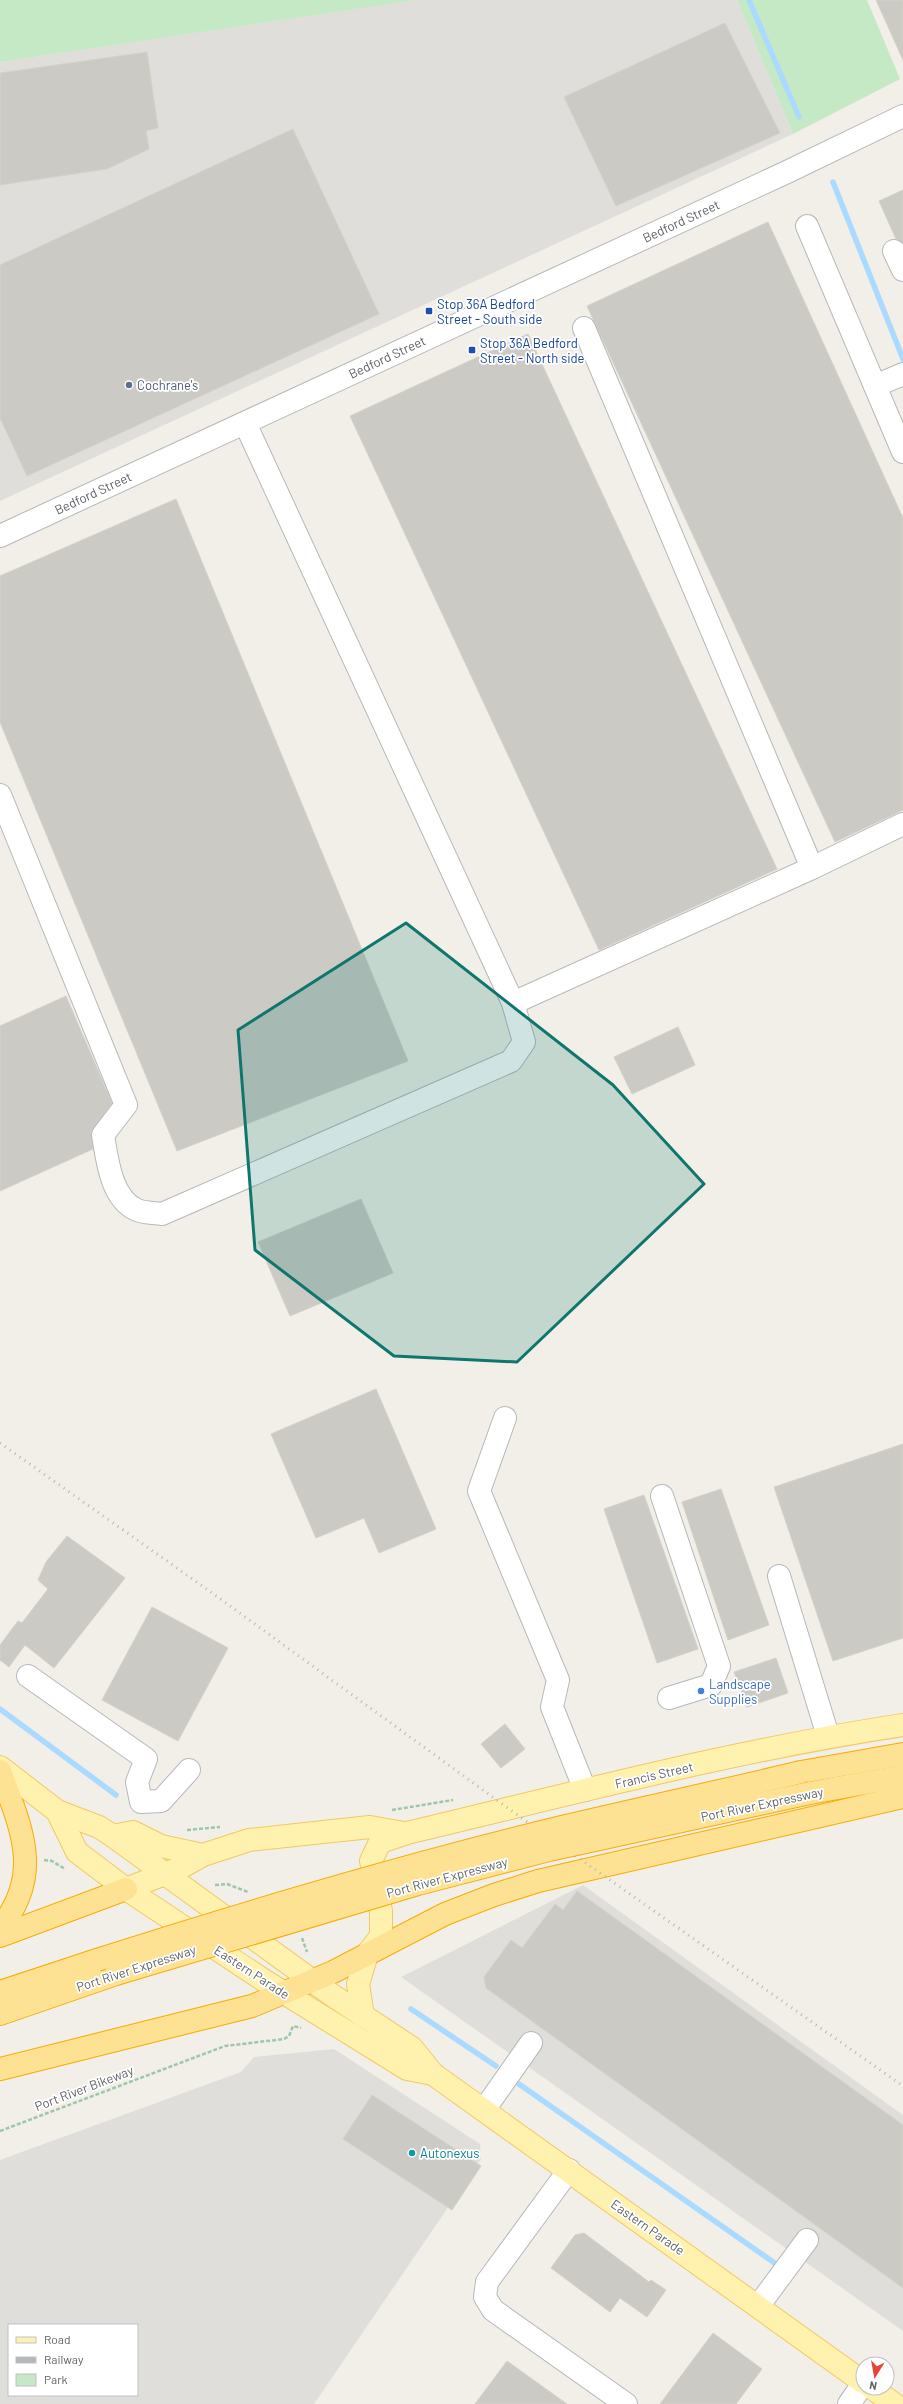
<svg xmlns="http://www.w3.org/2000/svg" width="903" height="2404" font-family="Barlow,sans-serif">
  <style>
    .industrial { fill: #e0deda; fill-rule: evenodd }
    .green { fill: #c5e8c5 }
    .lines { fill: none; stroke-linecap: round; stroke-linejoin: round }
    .stream { stroke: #aadaff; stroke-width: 5.5 }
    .building { fill: #cccac5; stroke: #d6d1c6 }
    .minor-casing { stroke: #b5b8bc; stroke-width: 24 }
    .major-casing { stroke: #f2c960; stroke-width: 24 }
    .highway-casing { stroke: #f9ab00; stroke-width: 24 }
    .path { stroke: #9cc7a9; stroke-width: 2.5; stroke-dasharray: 4 2; stroke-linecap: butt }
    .minor { stroke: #fff; stroke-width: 22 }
    .major { stroke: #fff2af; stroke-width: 22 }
    .highway { stroke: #fde293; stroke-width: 22 }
    .rail { stroke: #b6b7b8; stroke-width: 3; stroke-dasharray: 1 5; stroke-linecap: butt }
    .highway-bridge-casing { stroke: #f9ab00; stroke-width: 24; stroke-linecap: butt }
    .highway-bridge { stroke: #fde293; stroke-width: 22 }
    .marked { fill: #0f766e; fill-opacity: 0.2; stroke: #0f766e; stroke-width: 3; stroke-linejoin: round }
    .transit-dot { fill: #1a4fb4; stroke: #fff; stroke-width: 1.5 }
    .service-dot { fill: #5c6f8a; stroke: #fff; stroke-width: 1.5 }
    .shop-dot { fill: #3f7fe0; stroke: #fff; stroke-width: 1.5 }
    .culture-dot { fill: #0f9aa8; stroke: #fff; stroke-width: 1.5 }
    .labels { text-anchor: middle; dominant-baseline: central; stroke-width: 3.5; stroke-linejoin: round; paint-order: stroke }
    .street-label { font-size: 13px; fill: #5f6368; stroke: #fff }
    .transit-label { font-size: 13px; fill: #164399; stroke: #fff; text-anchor: start }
    .service-label { font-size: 13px; fill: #4e5e75; stroke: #fff; text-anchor: start }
    .shop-label { font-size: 13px; fill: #366cbe; stroke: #fff; text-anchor: start }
    .culture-label { font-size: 13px; fill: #0d838f; stroke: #fff; text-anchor: start }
  </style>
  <rect width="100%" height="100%" fill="#f1efe8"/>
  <g class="industrial">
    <path d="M416,0H737L793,134L0,501V62Z"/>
    <path d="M583,1885L903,2115V2331L401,1977Z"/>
    <path d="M334,2049L480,2144L481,2159L314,2404H0V2160L241,2072L254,2057ZM9,2325H137V2395H9Z"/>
  </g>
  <g class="green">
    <path d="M0,0H417L0,62Z"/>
    <path d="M737,0H867L900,79L793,134Z"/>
  </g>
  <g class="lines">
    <g class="stream">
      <path d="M749,0L799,117"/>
      <path d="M833,182L903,359"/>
      <path d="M0,1709L116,1795"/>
      <path d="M411,2009L496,2066"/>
      <path d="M519,2084L776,2264"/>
    </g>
  </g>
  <g class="building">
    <path d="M876,0H903V60Z"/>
    <path d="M725,23L780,133L616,206L564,97Z"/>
    <path d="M147,52L158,128L146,131L149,149L107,169L0,185V73Z"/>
    <path d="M293,129L379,314L27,476L0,418V265Z"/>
    <path d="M903,190V243L896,239L879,201Z"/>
    <path d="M768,222L903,518V810L835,842L587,306Z"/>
    <path d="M528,334L777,869L599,950L350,416Z"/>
    <path d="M176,499L408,1061L177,1151L0,722V576Z"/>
    <path d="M66,996L112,1103L91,1132L93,1149L0,1191V1026Z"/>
    <path d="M678,1027L695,1065L632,1094L614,1057Z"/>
    <path d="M361,1199L393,1273L290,1316L258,1242Z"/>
    <path d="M376,1389L436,1529L379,1553L364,1518L316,1538L271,1434Z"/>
    <path d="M903,1444V1638L833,1661L774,1487Z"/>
    <path d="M721,1489L769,1625L728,1640L682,1502Z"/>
    <path d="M644,1495L698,1649L657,1663L604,1509Z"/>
    <path d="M67,1536L125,1578L54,1668L25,1645L9,1667L0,1660V1645L18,1621L22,1623L48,1589L38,1580L46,1562Z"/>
    <path d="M152,1607L228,1648L178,1741L102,1700Z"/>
    <path d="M776,1658L788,1693L747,1707L734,1672Z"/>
    <path d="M505,1724L525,1749L501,1768L481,1744Z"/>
    <path d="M577,1891L903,2125V2288L486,1988L484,1977L511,1940L522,1948L555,1904L563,1910Z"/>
    <path d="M372,2095L481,2166L452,2210L343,2139Z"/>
    <path d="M584,2233L649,2282L651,2280L666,2290L647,2317L620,2298L610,2312L551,2268L575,2235Z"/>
    <path d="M713,2333L762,2369L736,2404H660Z"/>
    <path d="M507,2361L567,2404H475Z"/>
  </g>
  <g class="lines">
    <g class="minor-casing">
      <g id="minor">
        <path d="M807,226L903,452"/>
        <path d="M894,251L903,270"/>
        <path d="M584,328L812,868L903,824"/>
        <path d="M875,386L903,374"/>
        <path d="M0,536L787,172L903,116"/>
        <path d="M0,795L126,1105L103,1135C107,1159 111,1199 137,1210C144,1213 155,1213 162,1214L511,1061L524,1042L513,1003L245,423"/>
        <path d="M513,1003L812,868"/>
        <path d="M505,1418L479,1491L558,1680L552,1707L585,1790"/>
        <path d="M662,1496L719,1666L711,1685L669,1698"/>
        <path d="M779,1576L828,1736"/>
        <path d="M28,1676L146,1759L137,1782L141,1802L161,1801L189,1770"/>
        <path d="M484,2110L531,2043"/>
        <path d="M569,2170L487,2282L485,2297L493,2310L626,2404"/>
        <path d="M759,2305L807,2240"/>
        <path d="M849,2404L863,2384"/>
      </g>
    </g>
    <g class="major-casing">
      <g id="major">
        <path d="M0,1767L57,1811L99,1827L113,1836L332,1995L412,2048L433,2074L863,2382"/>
        <path d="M57,1811L77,1852L126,1889L265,1981L407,2069L433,2074"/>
        <path d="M113,1836L133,1832L161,1846L203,1855"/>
        <path d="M126,1889L180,1868L203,1855L249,1840L370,1827L404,1833"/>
        <path d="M363,2016L358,1984L367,1954L381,1936V1911L371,1861L380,1842L407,1833C571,1794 736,1750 903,1725"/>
        <path d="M872,2388L894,2404"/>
      </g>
    </g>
    <g class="highway-casing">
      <g id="highway">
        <path d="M0,1771C21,1828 44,1874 0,1928"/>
        <path d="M801,1772L903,1754"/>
        <path d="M810,1793L903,1776"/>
        <path d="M0,1936L126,1889"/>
        <path d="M0,1992L97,1960"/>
        <path d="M0,2014L116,1974"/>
        <path d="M0,2069L252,2006L333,1972L445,1914L494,1895L538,1881L903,1797"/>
      </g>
    </g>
    <g class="path">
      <path d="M392,1810L453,1800"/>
      <path d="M187,1830L220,1827"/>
      <path d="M44,1860L52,1861L65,1869"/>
      <path d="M215,1885L227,1884L248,1892"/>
      <path d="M302,1938L307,1952"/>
      <path d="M0,2131L225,2046L284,2039L289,2036L293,2026L301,2028"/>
    </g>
    <use href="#minor" class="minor"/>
    <use href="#major" class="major"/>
    <use href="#highway" class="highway"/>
    <path class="rail" d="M0,1443L215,1595L509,1809L903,2086"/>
    <g class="highway-bridge-casing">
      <g id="highway-bridge">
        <path d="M97,1960C250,1911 405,1865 562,1827C642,1808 722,1791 801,1772"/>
        <path d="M116,1974L418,1884L549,1850L810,1793"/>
      </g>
    </g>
    <use href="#highway-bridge" class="highway-bridge"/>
  </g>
  <path class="marked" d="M406,923L613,1085L704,1184L517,1362L394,1356L255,1250L238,1030Z"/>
  <g class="transit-dot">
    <rect x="425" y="307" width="8" height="8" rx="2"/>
    <rect x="468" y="346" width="8" height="8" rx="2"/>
  </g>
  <circle class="service-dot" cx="129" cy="385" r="4"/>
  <circle class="shop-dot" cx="701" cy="1691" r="4"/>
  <circle class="culture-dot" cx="412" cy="2153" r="4"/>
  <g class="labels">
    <g class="street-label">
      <text transform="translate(681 221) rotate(-25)">Bedford Street</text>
      <text transform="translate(387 357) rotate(-25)">Bedford Street</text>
      <text transform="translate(93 493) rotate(-25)">Bedford Street</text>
      <text transform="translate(654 1775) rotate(-13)">Francis Street</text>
      <text transform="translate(762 1804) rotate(-12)">Port River Expressway</text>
      <text transform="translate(447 1877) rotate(-15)">Port River Expressway</text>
      <text transform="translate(136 1968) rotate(-18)">Port River Expressway</text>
      <text transform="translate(252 1972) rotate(33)">Eastern Parade</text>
      <text transform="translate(84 2088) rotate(-21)">Port River Bikeway</text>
      <text transform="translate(648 2227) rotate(35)">Eastern Parade</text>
    </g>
    <g class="transit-label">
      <text x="437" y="304">Stop 36A Bedford<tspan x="437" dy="15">Street - South side</tspan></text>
      <text x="480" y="343">Stop 36A Bedford<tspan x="480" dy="15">Street - North side</tspan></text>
    </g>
    <g class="service-label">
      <text x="137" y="385">Cochrane's</text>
    </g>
    <g class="shop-label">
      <text x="709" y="1684">Landscape<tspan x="709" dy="15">Supplies</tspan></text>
    </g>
    <g class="culture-label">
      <text x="420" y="2153">Autonexus</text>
    </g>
  </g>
  <rect x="8" y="2324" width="130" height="72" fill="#ffffff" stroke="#bfc1c3"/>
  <rect x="16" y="2337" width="20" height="6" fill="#fff2af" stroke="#bfc1c3"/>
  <text x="44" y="2344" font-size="12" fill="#5f6368">Road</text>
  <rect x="16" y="2357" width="20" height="6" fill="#b6b7b8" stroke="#bfc1c3"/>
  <text x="44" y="2364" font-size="12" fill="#5f6368">Railway</text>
  <rect x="16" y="2374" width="20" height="12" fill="#c5e8c5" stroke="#bfc1c3"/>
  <text x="44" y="2384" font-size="12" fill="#5f6368">Park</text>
  <g transform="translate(875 2376) rotate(191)"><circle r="19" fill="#ffffff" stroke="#bfc1c3"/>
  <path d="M0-3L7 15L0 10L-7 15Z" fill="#ea4335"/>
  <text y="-6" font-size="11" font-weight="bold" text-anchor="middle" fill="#5f6368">N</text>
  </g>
</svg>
